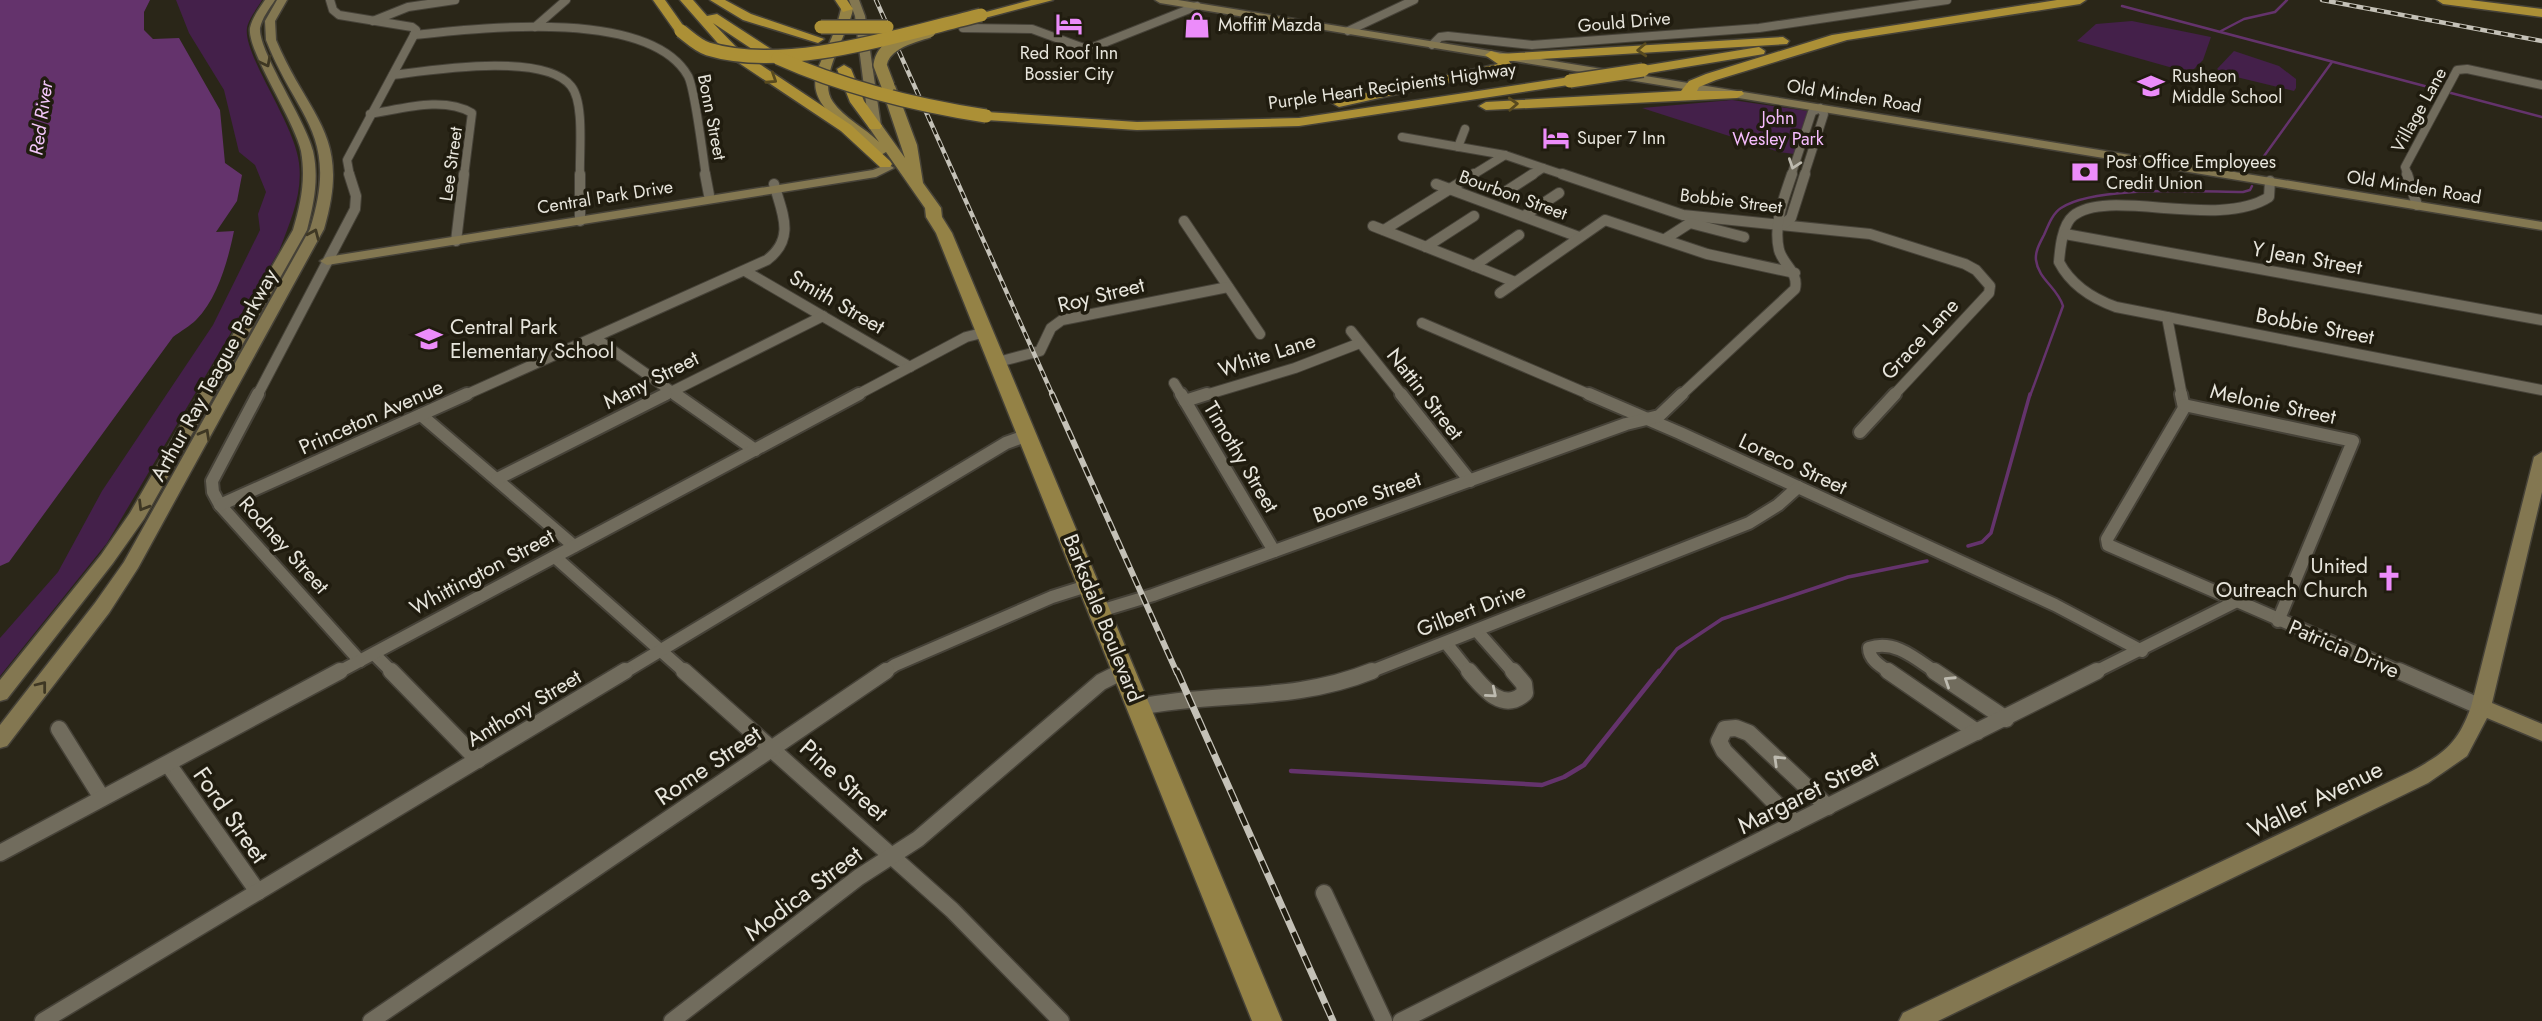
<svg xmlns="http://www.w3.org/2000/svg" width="2542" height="1021" font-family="Jost,sans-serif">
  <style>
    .green { fill: #44204a }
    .water { fill: #64336c }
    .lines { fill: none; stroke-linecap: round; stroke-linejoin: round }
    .stream-far2 { stroke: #64336c; stroke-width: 2.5 }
    .stream-far1 { stroke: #64336c; stroke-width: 3.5 }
    .stream { stroke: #64336c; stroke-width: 4.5 }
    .street-far3-casing { stroke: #464238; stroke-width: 10 }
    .street-far2-casing { stroke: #464238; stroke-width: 12 }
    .street-far1-casing { stroke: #464238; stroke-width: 16 }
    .street-casing { stroke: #464238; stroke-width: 19 }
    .secondary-casing { stroke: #464238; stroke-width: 3 }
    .primary-casing { stroke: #464238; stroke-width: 3 }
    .highway-casing { stroke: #464238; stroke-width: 3 }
    .street-far3 { stroke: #716c5d; stroke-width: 8 }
    .street-far2 { stroke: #716c5d; stroke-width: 10 }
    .street-far1 { stroke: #716c5d; stroke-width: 12 }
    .street { stroke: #716c5d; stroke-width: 16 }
    .secondary { fill: #837751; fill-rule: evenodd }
    .primary { fill: #948246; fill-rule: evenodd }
    .highway { fill: #ac9036; fill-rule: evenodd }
    .rail-far2-casing { stroke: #c4c1b7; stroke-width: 4.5 }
    .rail-far1-casing { stroke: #c4c1b7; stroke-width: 6 }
    .rail-casing { stroke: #c4c1b7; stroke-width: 7 }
    .rail-far2 { stroke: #201c0f; stroke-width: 2.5; stroke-dasharray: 7; stroke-linecap: butt }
    .rail-far1 { stroke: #201c0f; stroke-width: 3.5; stroke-dasharray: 10; stroke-linecap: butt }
    .rail { stroke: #201c0f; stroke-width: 4.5; stroke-dasharray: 13; stroke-linecap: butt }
    .primary-bridge-casing { stroke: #464238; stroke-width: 16; stroke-linecap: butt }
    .highway-bridge-casing { stroke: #464238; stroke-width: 16; stroke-linecap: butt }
    .primary-bridge { stroke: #948246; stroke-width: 13 }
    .highway-bridge { stroke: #ac9036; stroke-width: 13 }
    .oneway { stroke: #584a1f }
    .oneway2 { stroke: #3e3723 }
    .oneway3 { stroke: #bebbb0 }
    .labels { text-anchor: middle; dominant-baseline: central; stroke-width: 7; stroke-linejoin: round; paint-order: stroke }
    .far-street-label { font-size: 18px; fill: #e7e5dc; stroke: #201c0f }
    .far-poi-label { font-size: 18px; fill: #e7e5dc; stroke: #201c0f; text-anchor: start }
    .far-park-label { font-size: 18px; fill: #f6bcfe; stroke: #201c0f }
    .far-water-label { font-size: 19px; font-style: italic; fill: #f3c7f9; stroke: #201c0f }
    .street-label { font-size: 21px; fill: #e7e5dc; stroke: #201c0f }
    .poi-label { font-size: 21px; fill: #e7e5dc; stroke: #201c0f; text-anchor: start }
    .near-street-label { font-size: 24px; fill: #e7e5dc; stroke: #201c0f }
  </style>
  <rect width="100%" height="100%" fill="#2a2618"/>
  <g class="green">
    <path d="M176,0H262C258,7 248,20 247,28C243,55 295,124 299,163C303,194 290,222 279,251L107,543L0,676V638L58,572L102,491L213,325L260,230L258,214L266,192L255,165L239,152L224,90L189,33Z"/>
    <path d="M2132,21L2211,37L2203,60L2194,69L2180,70L2077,41L2096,24Z"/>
    <path d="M2234,51L2279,66L2296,79V88L2294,91L2224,74L2217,69Z"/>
    <path d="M1732,100L1808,111L1794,154L1779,152L1642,108Z"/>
  </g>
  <path class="water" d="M0,0H150L144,12V30L153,39L179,38L220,110L225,163L242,175L237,201L216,232L234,231C228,260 218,298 196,320C190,326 181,331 173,337L9,562L0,566Z"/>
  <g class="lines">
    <g class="stream-far2">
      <path d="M2122,6L2542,117"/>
      <path d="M2221,31L2244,19L2275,12L2287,0"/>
      <path d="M2254,170L2332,62"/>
      <path d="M2030,396L2063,306C2058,288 2038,279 2036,260C2035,251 2040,243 2044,235C2048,226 2052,214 2061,208C2095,185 2200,192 2243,192L2250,190L2252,186"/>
    </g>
    <g class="stream-far1">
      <path d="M1968,546L1982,542L1991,533L2030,394"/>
      <path d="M1658,673L1677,649L1722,619L1848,577L1927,561"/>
    </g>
    <path class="stream" d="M1291,771L1542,785L1564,777L1584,765L1659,671"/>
    <g class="street-far3-casing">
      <g id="street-far3">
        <path d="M330,0L333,10L339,15L412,27L416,30L414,35"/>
        <path d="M373,21L408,7L455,0"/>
        <path d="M535,27L566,0"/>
        <path d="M963,28L1032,29L1081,47L1091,48L1197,6"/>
        <path d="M1348,31L1414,0"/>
        <path d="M414,35C480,28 649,8 688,76C695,89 703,157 706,176"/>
        <path d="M1432,45L1440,37L1448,36L1532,45L1759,28L1947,0"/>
        <path d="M393,75C432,70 544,52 571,86C585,103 579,154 580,176"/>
        <path d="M370,114C402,109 443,96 472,113L464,176"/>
        <path d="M1402,137L1505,155L1567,176"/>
        <path d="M1458,147L1465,129"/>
        <path d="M350,176L347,160L414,35"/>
        <path d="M1471,176L1505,155"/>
        <path d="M1531,176L1543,168"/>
        <path d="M1791,176L1812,112L1820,108L1824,114L1804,176"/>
        <path d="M2408,176L2405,167L2457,70L2467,69L2542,85"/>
      </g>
    </g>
    <g class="street-far2-casing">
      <g id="street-far2">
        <path d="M580,174V221"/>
        <path d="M705,174L709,195"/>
        <path d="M1562,174L1683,215L1870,234L1965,264L1976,270L1990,286L1989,293L1893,396"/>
        <path d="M2407,174L2417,205"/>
        <path d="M2270,181L2269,197C2218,230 2108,187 2073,216C2062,225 2060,249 2059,262C2071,285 2091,298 2116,307L2542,390"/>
        <path d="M1436,184L1579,237"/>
        <path d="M1502,194L1533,174"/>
        <path d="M1524,216L1559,193"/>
        <path d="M1184,221L1260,334"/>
        <path d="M1782,225L1791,218L1805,174"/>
        <path d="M1373,226L1515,282"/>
        <path d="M1384,230L1474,174"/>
        <path d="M2065,234L2542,320"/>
        <path d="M1665,239L1690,223L1744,237"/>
        <path d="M456,241L464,174"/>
        <path d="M1426,247L1474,216"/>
        <path d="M1474,266L1519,235"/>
        <path d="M745,271L910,367"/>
        <path d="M1500,293L1605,220L1707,254L1795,273"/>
        <path d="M2167,317L2182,396"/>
        <path d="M1422,323L1593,396"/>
        <path d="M1351,331L1403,396"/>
        <path d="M595,338L678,396"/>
        <path d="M998,362L1040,351L1051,328L1062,320L1228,287"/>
        <path d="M1174,383L1182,396"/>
        <path d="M257,396L355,209L356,196L349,174"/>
        <path d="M463,396L767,260C796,238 782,213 774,184"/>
        <path d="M663,396L823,316"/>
        <path d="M855,396L966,337L986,332"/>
        <path d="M1202,396L1295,368L1360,343"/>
        <path d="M1680,396L1795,289C1799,272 1783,265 1779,250C1773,224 1784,198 1792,174"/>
      </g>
    </g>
    <g class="street-far1-casing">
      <g id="street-far1">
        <path d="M258,394L212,481L213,492L220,505L360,661"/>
        <path d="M675,394L755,450"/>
        <path d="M1181,394L1274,551"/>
        <path d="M1401,394L1470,481"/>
        <path d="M1589,394L1680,433L2055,605L2142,651"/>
        <path d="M2181,394L2184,408L2107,539L2108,545L2403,673"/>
        <path d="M1185,401L1207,394"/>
        <path d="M2184,405L2353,441L2278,621"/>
        <path d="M421,415L574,546"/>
        <path d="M1860,432L1895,394"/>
        <path d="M497,479L666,394"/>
        <path d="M220,505L467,394"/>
        <path d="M555,557L686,673"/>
        <path d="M1100,611L1153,595L1626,424L1659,416L1682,394"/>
        <path d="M1477,631L1514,673"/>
        <path d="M1446,643L1470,673"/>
        <path d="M374,654L393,673"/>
        <path d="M337,673L859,394"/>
        <path d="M623,673L1006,443L1028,435"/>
        <path d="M883,673L895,665L1052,597L1090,585"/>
        <path d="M1120,673L1124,671"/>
        <path d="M1367,673L1749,523L1778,505L1798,487"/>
        <path d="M1891,673C1882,667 1869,660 1869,648C1895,639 1916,659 1937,673"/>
        <path d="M2093,673L2235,602"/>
      </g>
    </g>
    <g class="street-casing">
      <g id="street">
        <path d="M391,671L478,760"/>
        <path d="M684,671L952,910L1061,1021"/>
        <path d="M1469,671C1484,689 1503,713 1525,693L1524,684L1513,671"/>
        <path d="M1888,671L1977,732"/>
        <path d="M1934,671L2006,719"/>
        <path d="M2399,671L2481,707"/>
        <path d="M1139,707C1219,691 1292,703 1372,671"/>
        <path d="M59,729L102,798"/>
        <path d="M168,764L258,892"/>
        <path d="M1795,823L1724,751L1719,741L1725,729L1736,728L1749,733L1828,807"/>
        <path d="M0,853L340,671"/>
        <path d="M1324,893L1384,1021"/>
        <path d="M43,1021L625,671"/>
        <path d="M371,1021L886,671"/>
        <path d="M672,1021L859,877L918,839L1101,682L1123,671"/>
        <path d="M1401,1021L2097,671"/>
      </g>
    </g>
    <g class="secondary-casing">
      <g id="secondary">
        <path d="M265,0H275C269,9 262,18 260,28C258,51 305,119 313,151C319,178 314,203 307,230L144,519L113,563L7,699L0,701V680L101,555L130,513L293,230C301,203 306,179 301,151C294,119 247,51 250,28C252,18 259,9 265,0Z"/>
        <path d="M277,0H287L275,21L276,40C309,119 352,134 324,229L138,568L109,613L7,746L0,748V725L95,603L124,562L310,229C340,134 297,119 266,40L265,21Z"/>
        <path d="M849,0H859L865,16L881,126L875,130L869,126L855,16Z"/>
        <path d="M1155,0H1178L2542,222V230L1160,3Z"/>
        <path d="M888,164L894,168L876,177L327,265L320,261L327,257L873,170Z"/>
        <path d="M2542,452V492L2492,703L2542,724V741L2487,718L2467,756L2428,783L1938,1021H1899L1903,1013L2412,771C2445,753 2458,743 2471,707L2534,457Z"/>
      </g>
    </g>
    <g class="primary-casing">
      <path id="primary" d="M847,5L853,9C848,35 816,79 833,102C844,118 865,128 879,142L868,126L875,122L880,123L905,158L881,86L888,82L895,86L917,145L923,183L941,208L942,217L952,233L1282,1021H1252L936,233L926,217L925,208L886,152L879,156C869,154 860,139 851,132C785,82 828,69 841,9Z"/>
    </g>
    <g class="highway-casing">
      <g id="highway">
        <path d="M653,0H665L687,31L685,34H677Z"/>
        <path d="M680,0H693L707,16L717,14L771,49V55H761L713,23L740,51L851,125L890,161L892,164L890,167H880L841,131L730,57Z"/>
        <path d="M710,0H725L751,14L824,39L818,43L743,20Z"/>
        <path d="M835,0H847L853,9L843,12Z"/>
        <path d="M1031,0H1053L981,19L975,15Z"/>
        <path d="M2057,0H2086L2080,4L1847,40L1716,80L1699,87L1697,91H1742L1744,94L1737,98L1486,110L1479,106L1486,102L1681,91L1689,81L1706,74L1832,35Z"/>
        <path d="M2437,0H2470L2542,9V17L2443,4Z"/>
        <path d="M1783,37L1789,41L1787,44L1509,61L1512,66L1505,70L1339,107L1332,103L1339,99L1498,64L1485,55L1491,51L1500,54Z"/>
        <path d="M1759,47L1765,51L1764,54L1643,74L1636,70L1643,66Z"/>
        <path d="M844,65L851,69L864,101L882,126L880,129H870L850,102L837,69Z"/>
        <path d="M1570,77L1575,78V84L1299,126L1137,130L986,120L979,116L986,112L1137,122L1299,118Z"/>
      </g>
    </g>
    <use href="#street-far3" class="street-far3"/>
    <use href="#street-far2" class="street-far2"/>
    <use href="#street-far1" class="street-far1"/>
    <use href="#street" class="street"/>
    <use href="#secondary" class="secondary"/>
    <use href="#primary" class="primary"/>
    <use href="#highway" class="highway"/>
    <g class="rail-far2-casing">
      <g id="rail-far2">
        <path d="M876,0L1053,396"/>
        <path d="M2322,0L2542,41"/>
      </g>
    </g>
    <g class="rail-far1-casing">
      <path id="rail-far1" d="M1052,394L1177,673"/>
    </g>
    <g class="rail-casing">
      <path id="rail" d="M1177,671L1333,1021"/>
    </g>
    <use href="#rail-far2" class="rail-far2"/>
    <use href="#rail-far1" class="rail-far1"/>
    <use href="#rail" class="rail"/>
    <g class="primary-bridge-casing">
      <path id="primary-bridge" d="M888,86L880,65C883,43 911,37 929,31"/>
    </g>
    <g class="highway-bridge-casing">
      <g id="highway-bridge">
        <path d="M821,27H887"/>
        <path d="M681,31C689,37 698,46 708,49C787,73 902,34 981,15"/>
        <path d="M778,58C845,88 914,105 986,116"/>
        <path d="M1570,81L1643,70"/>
      </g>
    </g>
    <use href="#primary-bridge" class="primary-bridge"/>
    <use href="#highway-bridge" class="highway-bridge"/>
  </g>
  <defs><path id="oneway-chevron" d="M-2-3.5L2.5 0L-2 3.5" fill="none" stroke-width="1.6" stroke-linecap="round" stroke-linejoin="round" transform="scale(1.75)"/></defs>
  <g class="oneway">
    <use href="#oneway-chevron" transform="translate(1642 50) rotate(177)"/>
    <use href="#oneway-chevron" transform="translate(772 79) rotate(33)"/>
    <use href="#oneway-chevron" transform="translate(1513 104) rotate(-3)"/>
  </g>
  <g class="oneway2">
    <use href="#oneway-chevron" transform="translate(266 62) rotate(63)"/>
    <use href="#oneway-chevron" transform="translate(314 234) rotate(-67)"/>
    <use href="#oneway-chevron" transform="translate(205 434) rotate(-61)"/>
    <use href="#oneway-chevron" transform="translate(143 506) rotate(121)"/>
    <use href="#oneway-chevron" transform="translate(42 686) rotate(-52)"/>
  </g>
  <g class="oneway3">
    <use href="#oneway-chevron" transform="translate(1794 164) rotate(109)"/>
    <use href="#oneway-chevron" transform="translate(1949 681) rotate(-147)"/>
    <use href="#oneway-chevron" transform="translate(1492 693) rotate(40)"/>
    <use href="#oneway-chevron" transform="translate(1778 760) rotate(-136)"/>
  </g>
  <defs>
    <g id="hotel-bare" transform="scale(2.1)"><path d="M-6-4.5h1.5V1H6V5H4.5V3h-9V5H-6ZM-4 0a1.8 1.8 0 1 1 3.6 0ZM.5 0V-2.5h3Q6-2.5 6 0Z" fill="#ec8cfa" stroke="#201c0f" stroke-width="2.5" paint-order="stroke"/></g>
    <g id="shop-bare" transform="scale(2.1)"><path d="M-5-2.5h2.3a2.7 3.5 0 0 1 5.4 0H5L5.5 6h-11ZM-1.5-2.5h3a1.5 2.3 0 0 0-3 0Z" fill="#ec8cfa" stroke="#201c0f" stroke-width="2.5" paint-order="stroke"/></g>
    <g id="school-bare" transform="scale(2.1)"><path d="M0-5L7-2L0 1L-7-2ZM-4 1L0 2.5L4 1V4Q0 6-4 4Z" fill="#ec8cfa" stroke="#201c0f" stroke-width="2.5" paint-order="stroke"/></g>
    <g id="bank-bare" transform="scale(2.1)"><path d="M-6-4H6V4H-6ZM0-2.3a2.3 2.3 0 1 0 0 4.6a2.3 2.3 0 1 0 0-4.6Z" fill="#ec8cfa" stroke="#201c0f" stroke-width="2.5" paint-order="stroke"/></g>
    <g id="church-bare" transform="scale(2.1)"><path d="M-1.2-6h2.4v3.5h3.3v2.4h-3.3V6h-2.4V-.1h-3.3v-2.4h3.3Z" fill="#ec8cfa" stroke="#201c0f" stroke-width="2.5" paint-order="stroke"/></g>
  </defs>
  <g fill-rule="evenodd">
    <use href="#hotel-bare" x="1069" y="24"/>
    <use href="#shop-bare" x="1197" y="25"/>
    <use href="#school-bare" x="2151" y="86"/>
    <use href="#hotel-bare" x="1556" y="138"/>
    <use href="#bank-bare" x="2085" y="172"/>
    <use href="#school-bare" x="429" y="339"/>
    <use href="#church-bare" x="2389" y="578"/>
  </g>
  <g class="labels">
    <g class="far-street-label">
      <text transform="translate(1624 22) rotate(-5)">Gould Drive</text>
      <text transform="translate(1392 86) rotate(-8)">Purple Heart Recipients Highway</text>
      <text transform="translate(1854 96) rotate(9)">Old Minden Road</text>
      <text transform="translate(2419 110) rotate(-61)">Village Lane</text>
      <text transform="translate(712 117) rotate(79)">Bonn Street</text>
      <text transform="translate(451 164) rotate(-82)">Lee Street</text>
      <text transform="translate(2414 187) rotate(9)">Old Minden Road</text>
      <text transform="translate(1513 195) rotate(20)">Bourbon Street</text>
      <text transform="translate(605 197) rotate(-9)">Central Park Drive</text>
      <text transform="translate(1731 201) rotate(7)">Bobbie Street</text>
    </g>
    <g class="far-poi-label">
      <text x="1218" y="25">Moffitt Mazda</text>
      <text x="1069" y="53" text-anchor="middle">Red Roof Inn<tspan x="1069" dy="21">Bossier City</tspan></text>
      <text x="2172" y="76">Rusheon<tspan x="2172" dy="21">Middle School</tspan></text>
      <text x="1577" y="138">Super 7 Inn</text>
      <text x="2106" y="162">Post Office Employees<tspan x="2106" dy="21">Credit Union</tspan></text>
    </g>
    <g class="far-park-label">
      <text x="1778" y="118">John<tspan x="1778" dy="21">Wesley Park</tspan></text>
    </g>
    <g class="far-water-label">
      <text transform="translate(41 118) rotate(-82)">Red River</text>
    </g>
    <g class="street-label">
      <text transform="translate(2307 258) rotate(10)">Y Jean Street</text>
      <text transform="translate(1101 295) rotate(-14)">Roy Street</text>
      <text transform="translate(837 302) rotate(30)">Smith Street</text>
      <text transform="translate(2315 326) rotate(11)">Bobbie Street</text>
      <text transform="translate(1920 339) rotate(-47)">Grace Lane</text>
      <text transform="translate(1267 355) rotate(-18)">White Lane</text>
      <text transform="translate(214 375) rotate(-61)">Arthur Ray Teague Parkway</text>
      <text transform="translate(651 380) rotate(-27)">Many Street</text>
      <text transform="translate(1425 394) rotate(52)">Nattin Street</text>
      <text transform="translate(2273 404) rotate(12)">Melonie Street</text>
      <text transform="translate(371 417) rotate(-24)">Princeton Avenue</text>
      <text transform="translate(1241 457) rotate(59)">Timothy Street</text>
      <text transform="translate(1793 464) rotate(25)">Loreco Street</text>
      <text transform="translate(1367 497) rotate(-20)">Boone Street</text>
      <text transform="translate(284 545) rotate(48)">Rodney Street</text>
      <text transform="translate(482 572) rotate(-28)">Whittington Street</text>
      <text transform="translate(1471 610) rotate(-21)">Gilbert Drive</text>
      <text transform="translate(1103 618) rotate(68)">Barksdale Boulevard</text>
      <text transform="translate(2344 649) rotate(23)">Patricia Drive</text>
      <text transform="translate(524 708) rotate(-31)">Anthony Street</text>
    </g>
    <g class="poi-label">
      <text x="450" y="327">Central Park<tspan x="450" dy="24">Elementary School</tspan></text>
      <text x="2368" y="566" text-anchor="end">United<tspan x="2368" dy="24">Outreach Church</tspan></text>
    </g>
    <g class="near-street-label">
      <text transform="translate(708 765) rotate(-34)">Rome Street</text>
      <text transform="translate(844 780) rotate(42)">Pine Street</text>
      <text transform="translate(1808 792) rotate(-27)">Margaret Street</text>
      <text transform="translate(2315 799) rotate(-26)">Waller Avenue</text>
      <text transform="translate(231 815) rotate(55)">Ford Street</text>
      <text transform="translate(803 893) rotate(-37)">Modica Street</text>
    </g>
  </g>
</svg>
